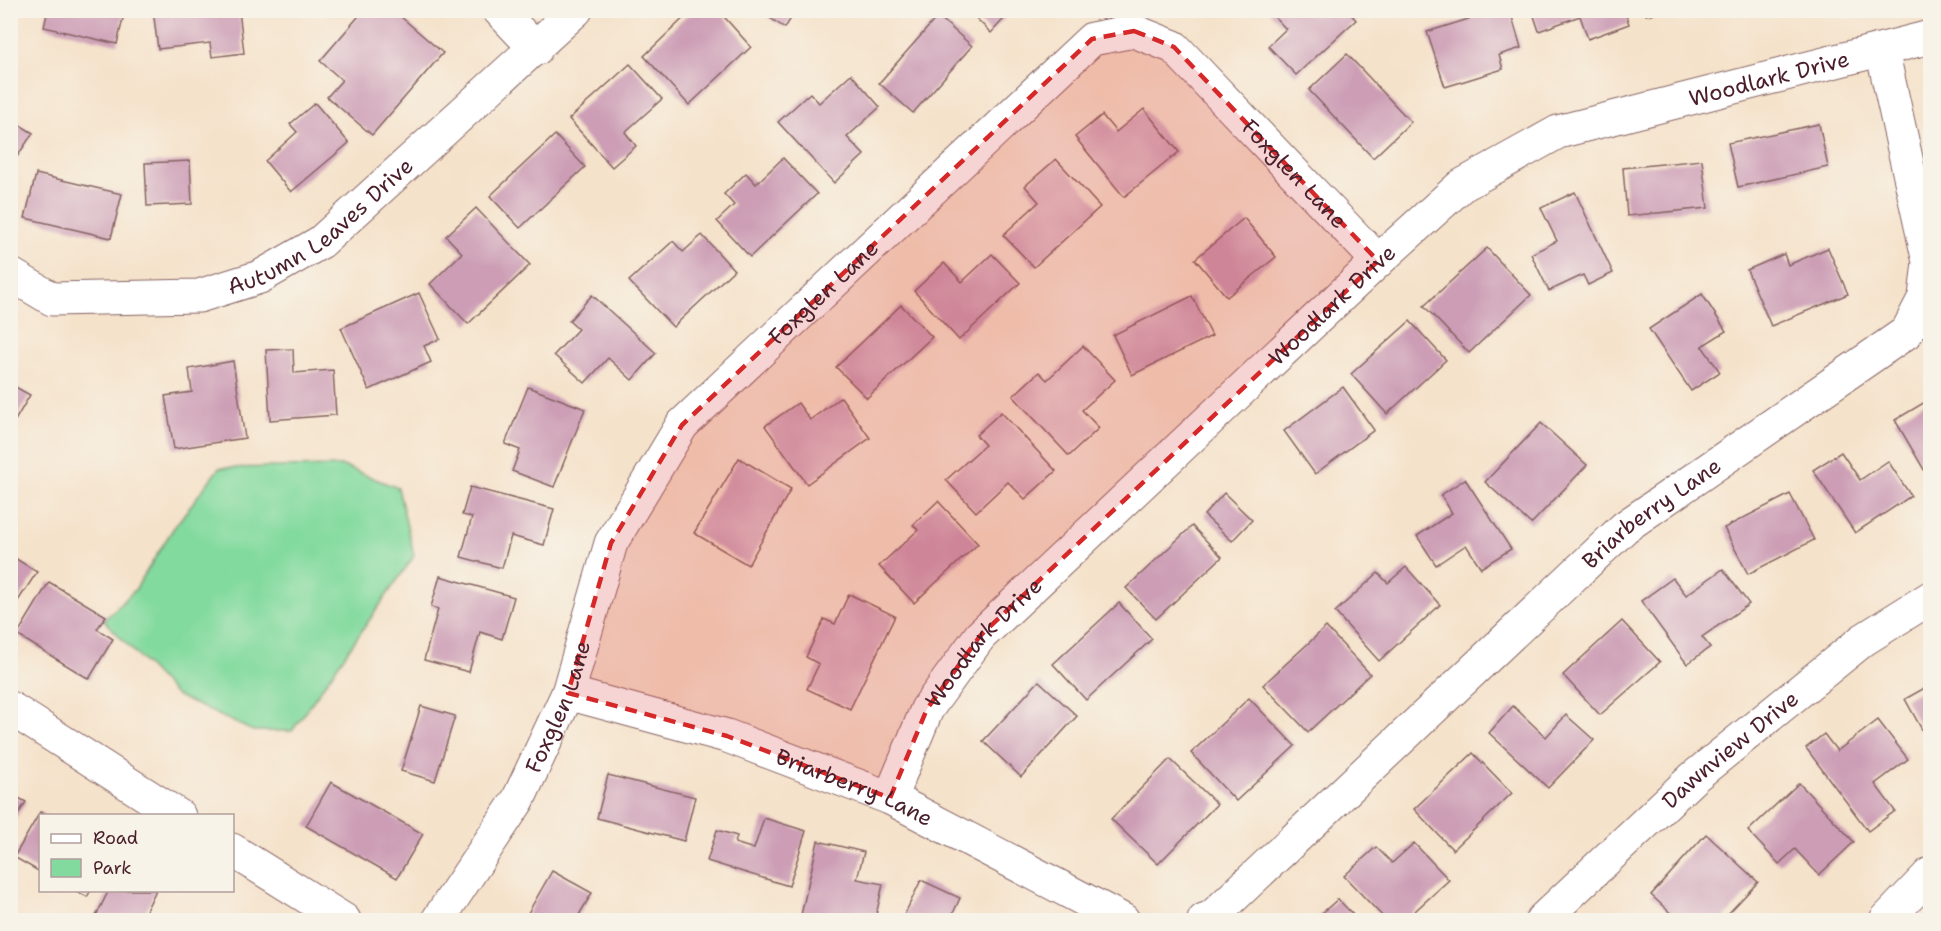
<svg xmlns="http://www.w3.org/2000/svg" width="1941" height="931" font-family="'Shantell Sans',sans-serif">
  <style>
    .green { fill: #82da9e; stroke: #667c64; stroke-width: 1.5 }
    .building { fill: #cc9db5 }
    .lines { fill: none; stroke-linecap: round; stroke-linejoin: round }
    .minor-casing { stroke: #866363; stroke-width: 35 }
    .tertiary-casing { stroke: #866363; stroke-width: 35 }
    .minor { stroke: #fff; stroke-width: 33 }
    .tertiary { stroke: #fff; stroke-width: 33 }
    .marked { fill: #d62828; fill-opacity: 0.2; stroke: #d62828; stroke-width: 4.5; stroke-dasharray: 12 8; stroke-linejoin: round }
    .labels { text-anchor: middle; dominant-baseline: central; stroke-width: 4.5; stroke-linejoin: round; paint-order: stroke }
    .street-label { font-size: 22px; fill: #4a1f2b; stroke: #f7f3e8 }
  </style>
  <rect width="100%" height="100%" fill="#f7f3e8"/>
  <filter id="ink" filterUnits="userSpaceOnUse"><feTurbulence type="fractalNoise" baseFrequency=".0167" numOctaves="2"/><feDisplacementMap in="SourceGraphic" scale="12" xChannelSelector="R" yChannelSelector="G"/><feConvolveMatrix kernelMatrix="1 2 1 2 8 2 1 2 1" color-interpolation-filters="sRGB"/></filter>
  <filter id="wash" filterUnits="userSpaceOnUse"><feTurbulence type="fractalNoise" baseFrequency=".008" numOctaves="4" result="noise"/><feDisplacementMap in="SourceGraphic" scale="24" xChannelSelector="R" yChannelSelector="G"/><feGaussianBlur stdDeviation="1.35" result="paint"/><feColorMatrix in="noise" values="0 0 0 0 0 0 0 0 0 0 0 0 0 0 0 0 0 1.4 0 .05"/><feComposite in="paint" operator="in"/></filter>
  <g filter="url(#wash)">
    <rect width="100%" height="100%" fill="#f5e2ca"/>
    <path class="green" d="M343,466L398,488L414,556L292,731H253L175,695L104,620L135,590L173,529L219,468Z"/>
    <g id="blocks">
      <g class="building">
        <path d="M48,10H125L117,44L44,27Z"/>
        <path d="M153,10H239L244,53L212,57L210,43L158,49Z"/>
        <path d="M287,10H345V15Z"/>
        <path d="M364,10H393L443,53L372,135L327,97L342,80L320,61Z"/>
        <path d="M692,10H718L751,47L689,105L644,56Z"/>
        <path d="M758,10H796L785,28Z"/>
        <path d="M968,10H1012L991,33Z"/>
        <path d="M1268,10H1347L1356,20L1296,75L1268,46L1286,29Z"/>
        <path d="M1497,10H1510L1521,48L1499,55L1503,69L1445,87L1427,32Z"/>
        <path d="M1532,10H1624L1629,24L1588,39L1580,16L1539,31Z"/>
        <path d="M1645,10H1665V12L1646,15Z"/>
        <path d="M938,16L972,46L913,113L879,83Z"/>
        <path d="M1347,54L1411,122L1373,158L1309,90Z"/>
        <path d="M630,64L662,99L625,132L636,146L612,167L569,119Z"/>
        <path d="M851,74L880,107L847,137L864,155L834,183L778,122L810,93L819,103Z"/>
        <path d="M315,103L349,143L291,192L265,161L297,132L290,124Z"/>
        <path d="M1144,109L1179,152L1124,197L1075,137L1102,115L1116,132Z"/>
        <path d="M10,119L33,133L10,167Z"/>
        <path d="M1819,124L1828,167L1738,187L1728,143Z"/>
        <path d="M555,135L585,167L520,228L490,196Z"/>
        <path d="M783,158L817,194L750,257L717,221L734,205L724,194L746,173L756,184Z"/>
        <path d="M1056,159L1100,207L1034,267L1003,235L1039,202L1025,186Z"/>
        <path d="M1702,160L1708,208L1627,216L1623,168Z"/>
        <path d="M190,161L192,204L147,206L145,163Z"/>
        <path d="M36,174L122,194L111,238L25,218Z"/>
        <path d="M1575,192L1613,273L1588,285L1583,275L1549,291L1531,254L1557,241L1541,208Z"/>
        <path d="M476,208L530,265L468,324L430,284L462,253L446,236Z"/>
        <path d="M1244,218L1276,257L1227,297L1195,259Z"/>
        <path d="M702,235L734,270L673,327L629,281L673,241L683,252Z"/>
        <path d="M1487,248L1531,295L1469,353L1424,306Z"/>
        <path d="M1828,248L1848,294L1771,326L1747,270L1784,254L1788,265Z"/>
        <path d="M992,254L1020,283L959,340L914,291L944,263L962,282Z"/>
        <path d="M419,293L440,339L424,346L431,362L369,390L341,328Z"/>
        <path d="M1702,294L1726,331L1702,346L1720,372L1691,391L1649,329Z"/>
        <path d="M592,295L656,353L632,380L608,358L585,383L554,355L578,329L569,321Z"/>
        <path d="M1192,296L1212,336L1132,375L1113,335Z"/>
        <path d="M901,305L932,337L867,398L836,367Z"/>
        <path d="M1410,321L1446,360L1387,414L1351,374Z"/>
        <path d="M1083,346L1115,380L1082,410L1099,428L1069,456L1013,396L1039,372L1047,380Z"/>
        <path d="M293,349L294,373L333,370L336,415L270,420L266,350Z"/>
        <path d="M10,354L16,358L10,368Z"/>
        <path d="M233,361L245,438L174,449L165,396L192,392L189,369Z"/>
        <path d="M10,384L30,395L10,429Z"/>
        <path d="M528,387L585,409L554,487L512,471L520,450L505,444Z"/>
        <path d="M1343,387L1374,430L1315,474L1284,431Z"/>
        <path d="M841,397L870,438L807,484L765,426L798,403L810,420Z"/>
        <path d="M1930,399V480L1895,420Z"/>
        <path d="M1001,412L1056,471L1025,499L1008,482L976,512L946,480L985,445L976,435Z"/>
        <path d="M1541,423L1587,465L1531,524L1485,482Z"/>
        <path d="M1841,452L1860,480L1888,461L1911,496L1855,533L1813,470Z"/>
        <path d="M739,458L791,489L748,565L694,533Z"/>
        <path d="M1465,479L1511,549L1481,568L1466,545L1436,565L1417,536L1452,513L1441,495Z"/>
        <path d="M470,487L554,509L544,545L511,536L502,568L461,557L472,517L462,515Z"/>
        <path d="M1224,493L1252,520L1232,541L1204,515Z"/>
        <path d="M1790,494L1814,540L1748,574L1724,528Z"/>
        <path d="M938,501L978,544L914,603L879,566L918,530L913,525Z"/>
        <path d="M1192,526L1222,557L1156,619L1126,588Z"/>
        <path d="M10,555L37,572L10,613Z"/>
        <path d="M1406,567L1440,605L1379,661L1335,612L1378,573L1388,583Z"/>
        <path d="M1723,569L1749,604L1702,637L1710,647L1687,664L1641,601L1673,578L1686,595Z"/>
        <path d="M440,576L514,597L502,639L480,632L469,672L424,660L438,609L431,607Z"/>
        <path d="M49,582L106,616L97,629L113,639L89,679L17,635Z"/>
        <path d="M849,594L895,616L850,709L807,689L819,664L806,657L824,619L835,624Z"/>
        <path d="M1119,603L1152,639L1086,700L1053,664Z"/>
        <path d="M1622,621L1660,662L1600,715L1563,675Z"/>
        <path d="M1326,627L1370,674L1308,732L1263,685Z"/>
        <path d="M1039,681L1077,716L1021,777L983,741Z"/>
        <path d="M1930,685V744L1905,699Z"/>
        <path d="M1249,698L1295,746L1236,801L1191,753Z"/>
        <path d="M421,706L455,716L435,781L401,771Z"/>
        <path d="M1513,706L1546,737L1566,715L1594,740L1548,788L1489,733Z"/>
        <path d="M1878,720L1908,759L1875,784L1895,811L1868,831L1806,748L1824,734L1837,751Z"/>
        <path d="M1473,753L1512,793L1453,850L1414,809Z"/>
        <path d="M1170,759L1217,804L1158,864L1111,819Z"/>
        <path d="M608,775L695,797L684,841L597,818Z"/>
        <path d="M331,782L423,834L397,878L306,826Z"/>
        <path d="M1799,783L1854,842L1819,875L1795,849L1779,864L1748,831Z"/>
        <path d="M10,793L26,802L10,827Z"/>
        <path d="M40,812L47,816H40V872L14,857Z"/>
        <path d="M764,818L806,831L789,886L707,861L717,830L737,836L735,843L754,849Z"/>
        <path d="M1706,834L1758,882L1724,918L1727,920H1678L1651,895Z"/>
        <path d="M818,841L864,852L857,879L883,884L875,920H824L801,915Z"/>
        <path d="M1414,843L1449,880L1405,920H1386L1344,876L1376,847L1392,863Z"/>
        <path d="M552,871L592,893L576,920H524Z"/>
        <path d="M921,880L960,898L950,920H902Z"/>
        <path d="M75,890H91L87,897Z"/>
        <path d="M109,890H156L143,917L149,920H94Z"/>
        <path d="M1338,899L1358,920H1314Z"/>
      </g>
    </g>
  </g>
  <g filter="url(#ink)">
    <use href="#blocks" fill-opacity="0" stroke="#866363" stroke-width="1.5"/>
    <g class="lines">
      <g class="minor-casing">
        <g id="minor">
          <path d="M499,10L536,49"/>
          <path id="s1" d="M10,274L52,299L199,296L260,277L321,242L576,10"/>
          <path id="s2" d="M568,693L727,736L890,798L1123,920"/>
          <path d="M10,708L179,816"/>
          <path id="s3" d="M890,798L927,709L980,636L1378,261L1461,186L1558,132L1930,37"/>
          <path d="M232,850L344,920"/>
          <path id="s4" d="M438,920L518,800L568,693L611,543L682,425L1092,39L1134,31L1174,47L1378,261"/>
          <path id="s5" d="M1204,920L1212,917L1625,527L1907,332L1925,297L1929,262L1882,50"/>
          <path d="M1886,920L1930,874"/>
        </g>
      </g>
      <g class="tertiary-casing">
        <g id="tertiary">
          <path id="s6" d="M1542,920L1694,777L1863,640L1930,598"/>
        </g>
      </g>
      <use href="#minor" class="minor"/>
      <use href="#tertiary" class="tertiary"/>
    </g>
  </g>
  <path class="marked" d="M1134,31L1174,47L1378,261L980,636L927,709L890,798L727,736L568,693L611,543L682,425L1092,39Z"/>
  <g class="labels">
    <g class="street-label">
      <text stroke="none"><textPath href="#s3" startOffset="1174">Woodlark Drive</textPath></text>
      <text stroke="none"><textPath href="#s4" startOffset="1380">Foxglen Lane</textPath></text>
      <text stroke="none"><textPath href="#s1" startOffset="338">Autumn Leaves Drive</textPath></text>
      <text stroke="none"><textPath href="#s4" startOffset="750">Foxglen Lane</textPath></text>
      <text stroke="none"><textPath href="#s3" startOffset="670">Woodlark Drive</textPath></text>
      <text stroke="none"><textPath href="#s5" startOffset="606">Briarberry Lane</textPath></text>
      <text stroke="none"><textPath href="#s3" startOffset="184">Woodlark Drive</textPath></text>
      <text stroke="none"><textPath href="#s4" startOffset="246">Foxglen Lane</textPath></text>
      <text stroke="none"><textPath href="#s6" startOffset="254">Dawnview Drive</textPath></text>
      <text stroke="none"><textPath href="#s2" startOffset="302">Briarberry Lane</textPath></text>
    </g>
  </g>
  <rect width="1941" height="931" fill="none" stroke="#f7f3e8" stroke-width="36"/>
  <rect x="39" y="814" width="195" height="78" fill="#f7f3e8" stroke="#b29e9c" stroke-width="1.5"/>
  <rect x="51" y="834" width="30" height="9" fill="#ffffff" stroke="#b29e9c" stroke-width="1.5"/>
  <text x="93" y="844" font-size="18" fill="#4a1f2b">Road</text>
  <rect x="51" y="859" width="30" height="18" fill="#82da9e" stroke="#b29e9c" stroke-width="1.5"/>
  <text x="93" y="874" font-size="18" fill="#4a1f2b">Park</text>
</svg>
